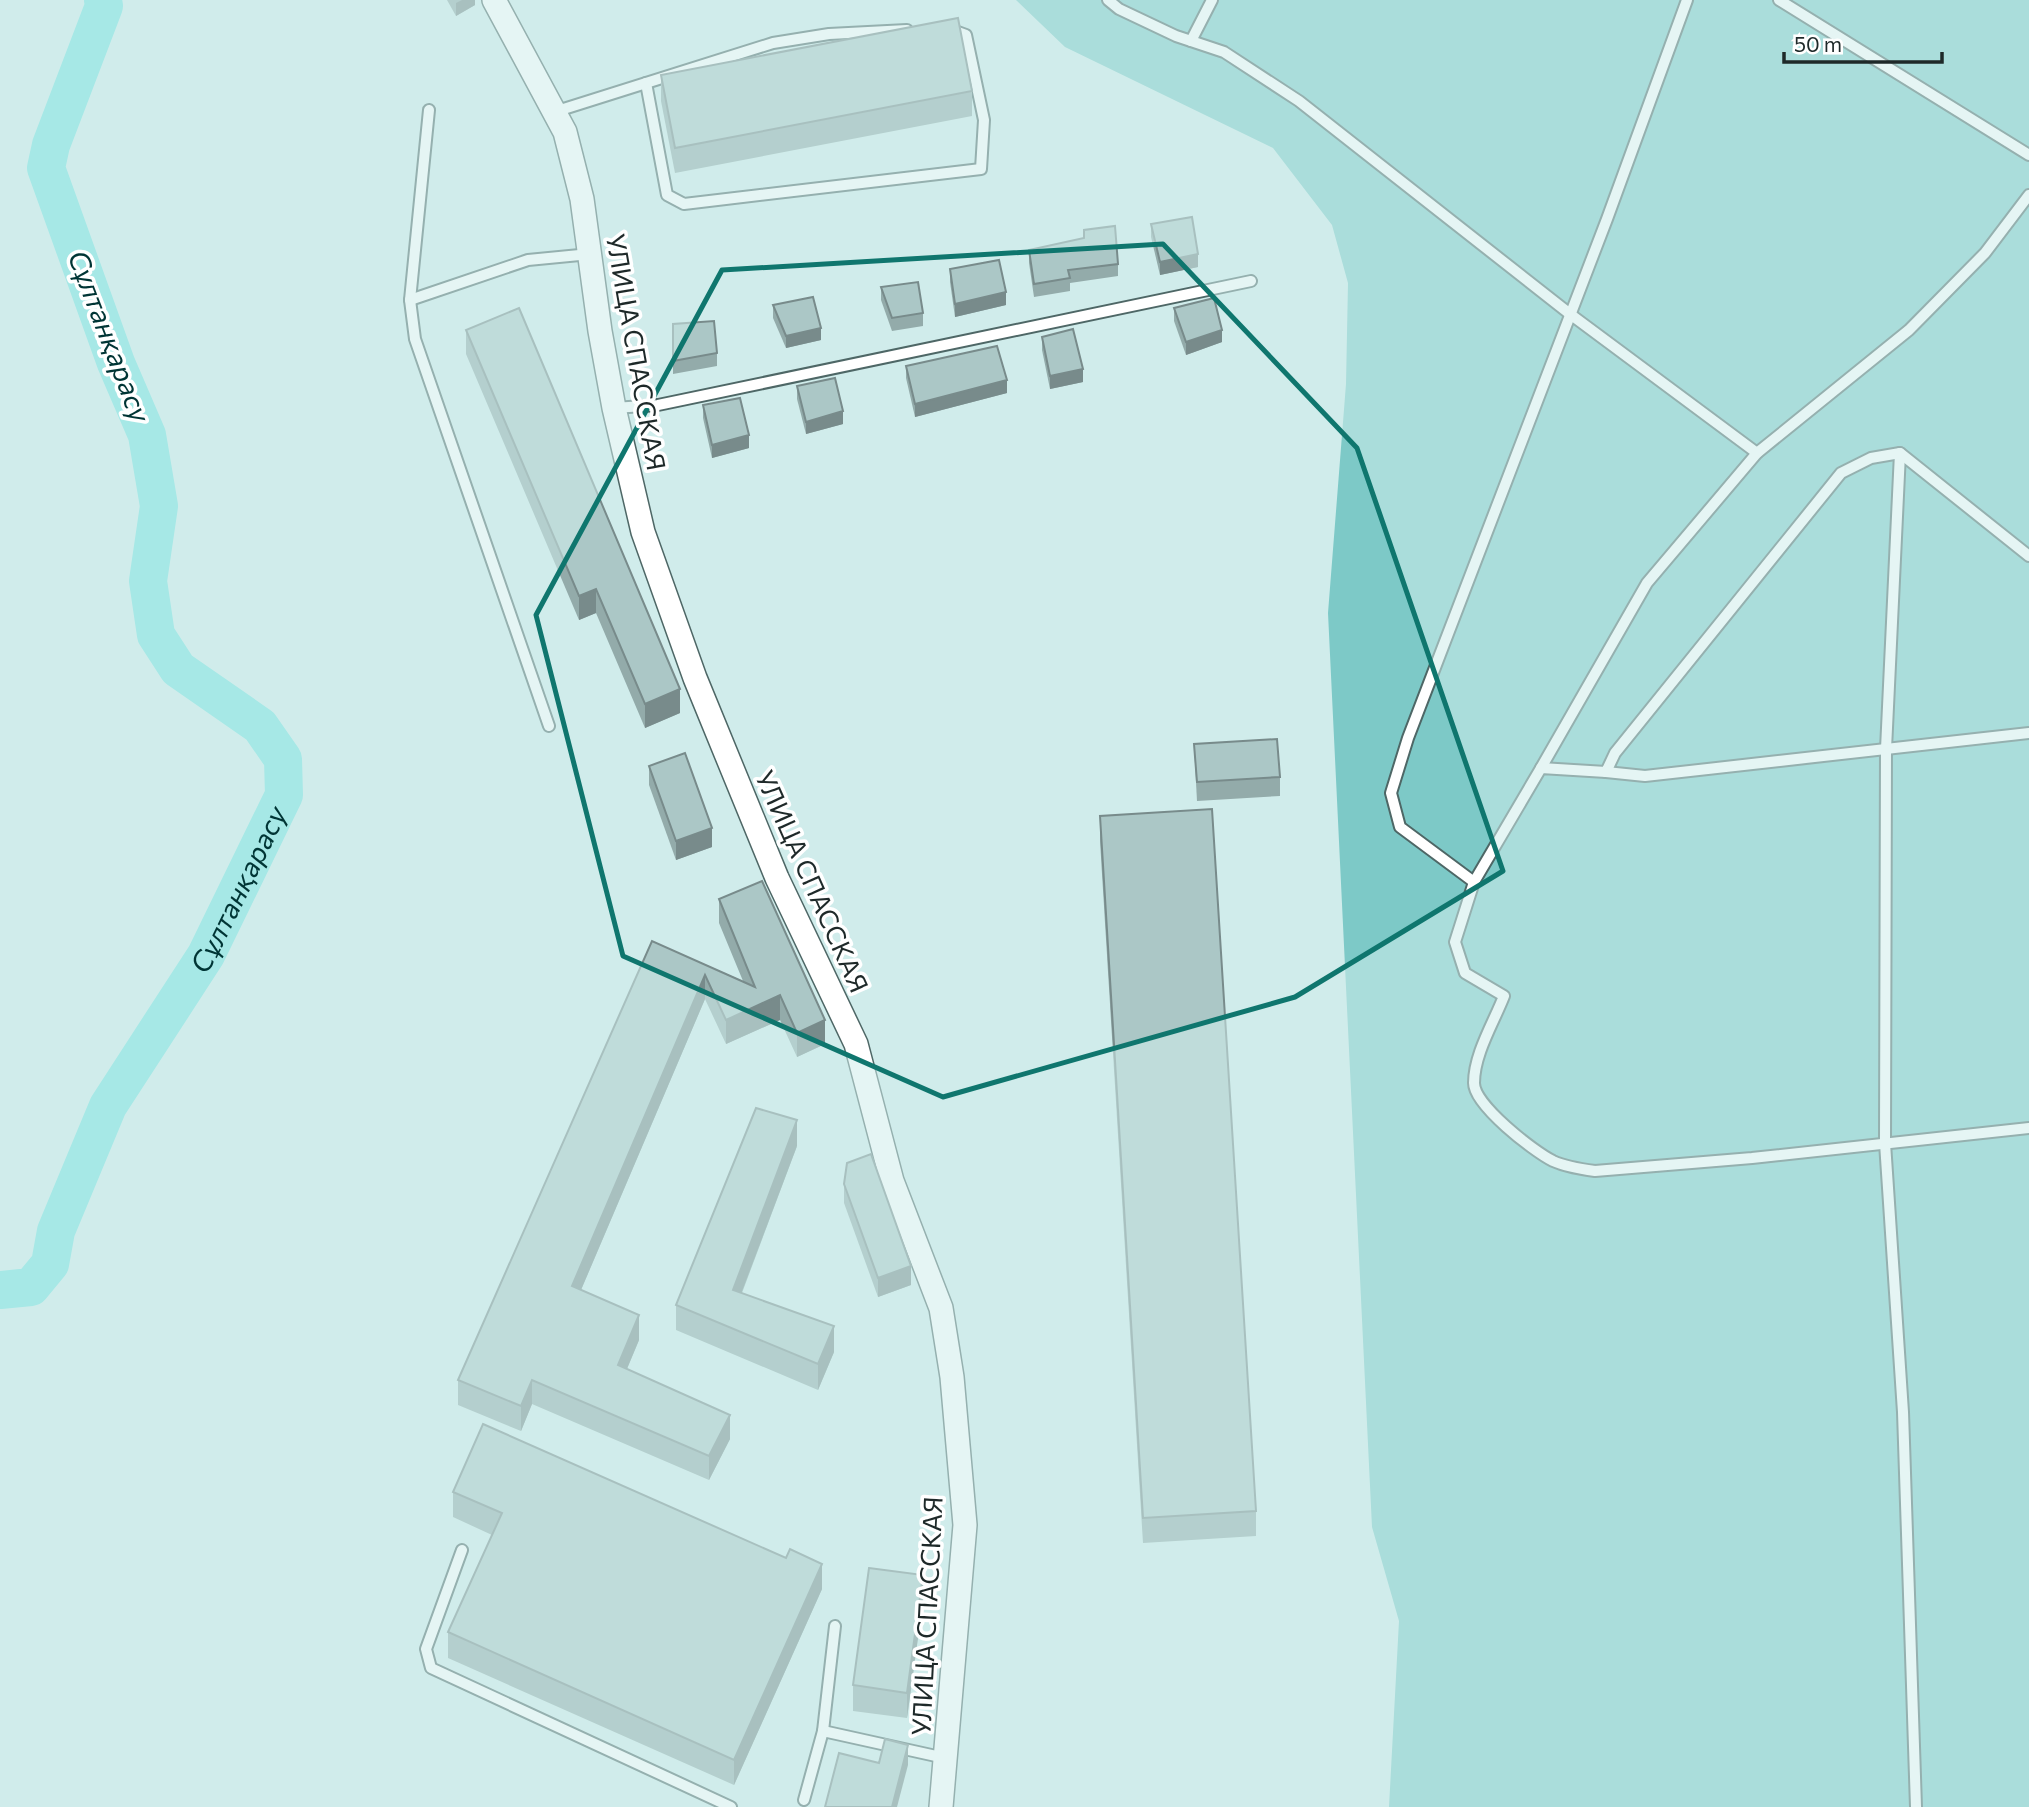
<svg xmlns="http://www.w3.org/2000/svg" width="2029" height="1807" font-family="Commissioner,sans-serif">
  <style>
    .green { fill: #7dc9c7 }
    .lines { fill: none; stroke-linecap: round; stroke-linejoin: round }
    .river { stroke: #73e2e0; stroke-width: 38 }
    .lane-casing { stroke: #4e6766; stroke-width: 14 }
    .street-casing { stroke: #4e6766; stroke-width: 26 }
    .lane { stroke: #fff; stroke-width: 10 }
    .street { stroke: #fff; stroke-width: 23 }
    .wall { fill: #93abaa }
    .shaded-wall { fill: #788b8b }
    .building { fill: #abc7c6; stroke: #788b8b; stroke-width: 2 }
    .marked { fill: none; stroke: #0f766e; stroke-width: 5; stroke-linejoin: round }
    .labels { text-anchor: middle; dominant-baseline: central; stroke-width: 7; stroke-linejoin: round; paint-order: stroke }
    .street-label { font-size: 26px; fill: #1e2929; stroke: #fff }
    .water-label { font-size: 28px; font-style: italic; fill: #003535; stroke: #fff }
  </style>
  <rect width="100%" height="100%" fill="#d0eceb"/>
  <path class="green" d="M1016,0H2029V1807H1389L1399,1621L1372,1527L1328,613L1346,384L1348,283L1332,225L1273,148L1065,47Z"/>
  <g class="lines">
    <path class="river" id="s1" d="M0,1290L31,1287L50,1264L56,1231L108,1106L206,955L284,795L283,759L260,726L178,669L156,635L148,581L159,506L147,435L116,363L46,168L51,145L104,6L103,0"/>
    <g class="lane-casing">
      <g id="lane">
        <path d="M1108,0L1119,9L1176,36L1224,52L1299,101L1570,314L1757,453"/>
        <path d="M1687,0L1607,219L1408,738L1391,793L1400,827L1474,882L1455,942L1465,973L1504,996C1494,1022 1474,1054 1474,1083C1474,1105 1533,1151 1553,1161C1566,1167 1580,1169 1595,1171L1752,1158L2029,1128"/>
        <path d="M1779,0L2029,155"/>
        <path d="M1191,41L1212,0"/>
        <path d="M646,83L667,195L684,204L981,169L984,120L966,35L947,28"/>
        <path d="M429,110L410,300L415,339L549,726"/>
        <path d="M554,112L773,43L829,34L907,30"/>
        <path d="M410,300L528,260L590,254"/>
        <path d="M614,408L658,405L1251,281"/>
        <path d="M1900,453L1886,749L1885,1143L1903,1412L1916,1807"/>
        <path d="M1541,768L1647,583L1757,453L1909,330L1985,253L2029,195"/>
        <path d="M1606,772L1645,776L2029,733"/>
        <path d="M1474,882L1541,768L1606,772L1615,753L1841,473L1871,458L1900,453L2029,556"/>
        <path d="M462,1550L426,1649L431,1668L731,1807"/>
        <path d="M823,1731L945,1758"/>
        <path d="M804,1800L823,1731L835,1626"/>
      </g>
    </g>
    <g class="street-casing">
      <path id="street" d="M494,0L565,132L582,199L600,331L614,408L643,532L695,678L777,878L856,1044L892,1181L941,1308L952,1377L965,1525L941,1807"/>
    </g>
    <use href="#lane" class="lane"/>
    <use href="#street" class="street"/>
  </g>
  <g class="wall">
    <path d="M447,0H475V5L456,16Z"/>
    <path d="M661,75L972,91V116L675,173L661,101Z"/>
    <path d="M1151,224L1198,267L1160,275L1151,237Z"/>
    <path d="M1084,230L1118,264V276L1070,283V291L1034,297L1029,263V250L1084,238Z"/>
    <path d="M950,269L1006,305L955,317L950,282Z"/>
    <path d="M881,287L923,313V326L892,331L881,300Z"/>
    <path d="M773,305L821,340L786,348L773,318Z"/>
    <path d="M1174,308L1222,342L1186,355L1174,321Z"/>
    <path d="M673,324L717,353V366L673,374Z"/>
    <path d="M466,330L680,713L645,728L596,613L579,620L466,354Z"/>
    <path d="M1042,337L1083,382L1050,389L1042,350Z"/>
    <path d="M906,366L1007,393L915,417L906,378Z"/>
    <path d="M797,386L843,424L806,434L797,399Z"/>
    <path d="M703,405L749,448L712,458L703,418Z"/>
    <path d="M1194,744L1280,777V796L1197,801Z"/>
    <path d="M649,766L712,847L676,860L649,785Z"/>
    <path d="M1100,816L1256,1511V1536L1143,1543L1100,841Z"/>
    <path d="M719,899L825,1044L797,1057L780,1020L726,1044L705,999L581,1290L639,1340L627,1369L730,1439L709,1480L532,1404L521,1431L458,1405V1380L652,941L743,981L719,923Z"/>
    <path d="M797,1146L742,1293L834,1352L818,1390L676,1330V1305Z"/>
    <path d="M844,1184L911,1285L878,1297L844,1203Z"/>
    <path d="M453,1492L822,1589L734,1785L448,1658V1632L492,1535L453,1517Z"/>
    <path d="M923,1601L907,1718L853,1711V1685Z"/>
  </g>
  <g class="shaded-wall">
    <path d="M462,0H475V5L456,16V3Z"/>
    <path d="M1198,254V267L1160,275V262Z"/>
    <path d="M1006,292V305L955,317V304Z"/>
    <path d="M821,328V340L786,348V336Z"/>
    <path d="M1222,330V342L1186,355V342Z"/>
    <path d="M1083,369V382L1050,389V376Z"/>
    <path d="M1007,380V393L915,417V404Z"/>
    <path d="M843,411V424L806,434V422Z"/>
    <path d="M749,435V448L712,458V445Z"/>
    <path d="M596,589V613L579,620V596Z"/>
    <path d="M680,689V713L645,728V704Z"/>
    <path d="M712,828V847L676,860V841Z"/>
    <path d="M705,975V999L572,1311V1286Z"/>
    <path d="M780,995V1020L726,1044V1020Z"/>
    <path d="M825,1020V1044L797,1057V1033Z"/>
    <path d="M797,1120V1146L733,1315V1290Z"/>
    <path d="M911,1266V1285L878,1297V1278Z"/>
    <path d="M639,1315V1340L618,1390V1365Z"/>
    <path d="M834,1326V1352L818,1390V1364Z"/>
    <path d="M532,1380V1404L521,1431V1406Z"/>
    <path d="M730,1415V1439L709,1480V1456Z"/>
    <path d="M822,1564V1589L734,1785V1760Z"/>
    <path d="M923,1575V1601L907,1718V1693Z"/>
    <path d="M908,1745V1765L897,1807H892Z"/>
  </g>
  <g class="building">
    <path d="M958,18L972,91L675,148L661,75Z"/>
    <path d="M1192,217L1198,254L1160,262L1151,224Z"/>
    <path d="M1115,226L1118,264L1068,270L1070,278L1034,284L1029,250L1084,238V230Z"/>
    <path d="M999,260L1006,292L955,304L950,269Z"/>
    <path d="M918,282L923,313L892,318L881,287Z"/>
    <path d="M813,297L821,328L786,336L773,305Z"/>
    <path d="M1214,298L1222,330L1186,342L1174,308Z"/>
    <path d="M519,308L680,689L645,704L596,589L579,596L466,330Z"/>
    <path d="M714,321L717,353L673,361V324Z"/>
    <path d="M1073,329L1083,369L1050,376L1042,337Z"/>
    <path d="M997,346L1007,380L915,404L906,366Z"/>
    <path d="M835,378L843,411L806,422L797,386Z"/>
    <path d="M740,398L749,435L712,445L703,405Z"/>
    <path d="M1277,739L1280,777L1197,782L1194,744Z"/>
    <path d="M685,753L712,828L676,841L649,766Z"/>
    <path d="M1212,809L1256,1511L1143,1518L1100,816Z"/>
    <path d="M762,881L825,1020L797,1033L780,995L726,1020L705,975L572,1286L639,1315L618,1365L730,1415L709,1456L532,1380L521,1406L458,1380L652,941L755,987L719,899Z"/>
    <path d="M756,1108L797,1120L733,1290L834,1326L818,1364L676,1305Z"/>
    <path d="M871,1154L911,1266L878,1278L844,1184L847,1163Z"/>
    <path d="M483,1424L786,1558L790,1549L822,1564L734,1760L448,1632L502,1513L453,1492Z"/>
    <path d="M869,1568L923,1575L907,1693L853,1685Z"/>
    <path d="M885,1739L908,1745L892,1807H825L839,1753L879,1763Z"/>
  </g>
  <path d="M0 0H2029V1807H0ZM1163,244L1357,448L1503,871L1295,997L943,1097L623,956L536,615L722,270Z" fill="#d0eceb" fill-opacity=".55" fill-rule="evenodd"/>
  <path class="marked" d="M1163,244L1357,448L1503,871L1295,997L943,1097L623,956L536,615L722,270Z"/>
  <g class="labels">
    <g class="street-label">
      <text transform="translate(637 352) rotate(80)">УЛИЦА СПАССКАЯ</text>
      <text transform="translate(813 881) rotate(66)">УЛИЦА СПАССКАЯ</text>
      <text transform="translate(926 1616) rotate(-87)">УЛИЦА СПАССКАЯ</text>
    </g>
    <g class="water-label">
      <text transform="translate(110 336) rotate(69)">Сұлтанқарасу</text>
      <text stroke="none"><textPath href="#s1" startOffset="483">Сұлтанқарасу</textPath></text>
    </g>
  </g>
  <path d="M1784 52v10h158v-10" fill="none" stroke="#1e2929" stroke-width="3.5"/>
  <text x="1794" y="52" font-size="21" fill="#1e2929" stroke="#ffffff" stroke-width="5" paint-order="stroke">50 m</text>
</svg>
